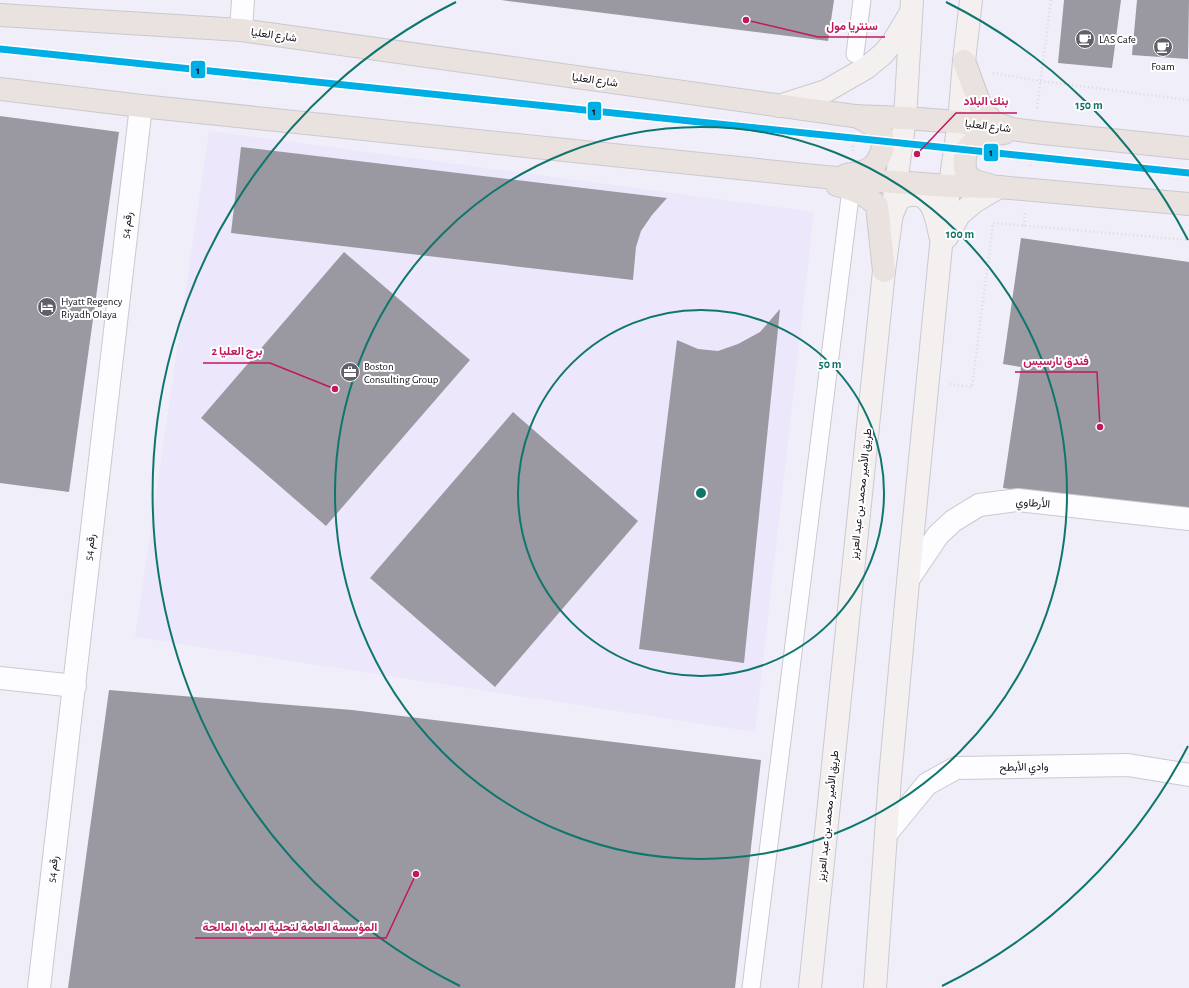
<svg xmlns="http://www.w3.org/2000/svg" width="1189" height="988" font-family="'Alegreya Sans',Vazirmatn,sans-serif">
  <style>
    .built { fill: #ece7fb }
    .building { fill: #9a99a1 }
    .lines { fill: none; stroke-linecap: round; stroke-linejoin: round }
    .pedestrian-casing { stroke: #cbc9d1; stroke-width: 19 }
    .minor-casing { stroke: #cbc9d1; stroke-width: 24 }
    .secondary-casing { stroke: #cbc9d1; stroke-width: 24 }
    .primary-casing { stroke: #cac9cf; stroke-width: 24 }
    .path { stroke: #dbdadd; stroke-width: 2.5; stroke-dasharray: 1 3; stroke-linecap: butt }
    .pedestrian { stroke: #fdfcfe; stroke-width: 17 }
    .minor { stroke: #fdfcfe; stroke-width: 22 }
    .secondary { stroke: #f3f0ef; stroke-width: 22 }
    .primary { stroke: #eae2de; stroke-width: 22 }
    .metro-1-casing { stroke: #fff; stroke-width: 10 }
    .metro-1 { stroke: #00aee6; stroke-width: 7 }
    .ring { fill: none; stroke: #0f766e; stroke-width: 2 }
    .labels { text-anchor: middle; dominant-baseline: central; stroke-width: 4; stroke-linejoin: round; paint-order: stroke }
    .street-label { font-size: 11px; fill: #141219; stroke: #fff }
    .poi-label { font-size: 11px; fill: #141219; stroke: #fff; text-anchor: start }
    .centre { fill: #0f766e; stroke: #fff; stroke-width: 2 }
    .ring-label { font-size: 12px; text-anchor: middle; font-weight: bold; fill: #0f766e; stroke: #fff; stroke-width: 4; stroke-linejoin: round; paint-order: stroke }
    .leader { fill: none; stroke: #c2185b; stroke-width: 1.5 }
    .callout-dot { fill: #c2185b; stroke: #fff; stroke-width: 1.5 }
    .callout-label { font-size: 12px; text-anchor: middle; font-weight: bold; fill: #c2185b; stroke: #fff; stroke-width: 4; stroke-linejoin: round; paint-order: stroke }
    .line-badge { stroke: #fff; stroke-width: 1.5 }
    .pale-badge-label { font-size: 11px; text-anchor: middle; font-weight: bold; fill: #111 }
  </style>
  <rect width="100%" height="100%" fill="#f0eef8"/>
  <path class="built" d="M209,131L814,212L755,732L135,637Z"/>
  <g class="building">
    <path d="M501,0H834L828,41Z"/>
    <path d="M1064,0H1121L1112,68L1058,63Z"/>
    <path d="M1137,0H1189L1188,59L1132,55Z"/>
    <path d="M0,116L119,132L69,492L0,483Z"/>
    <path d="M241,147L667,198L652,215L641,231L636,247L633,280L231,233Z"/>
    <path d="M1021,238L1189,262V514L1003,488L1021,367L1003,364Z"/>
    <path d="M344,252L470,360L326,526L201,418Z"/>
    <path d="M780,309L744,663L639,649L677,340L698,349L718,351L738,344L760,332Z"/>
    <path d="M513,412L638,521L495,687L370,578Z"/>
    <path d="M109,690L352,710L761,760L735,988H68Z"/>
  </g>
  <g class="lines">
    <g class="pedestrian-casing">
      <g id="pedestrian">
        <path d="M855,54L862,0"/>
        <path d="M751,988L851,189"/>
      </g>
    </g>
    <g class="minor-casing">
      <g id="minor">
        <path d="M241,30L243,0"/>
        <path d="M909,578L938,535L953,521L979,505L1018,500L1189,519"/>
        <path d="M0,678L75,686"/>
        <path d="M886,834L927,784L956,768L1128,765L1189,775"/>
        <path d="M39,988L141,106"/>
      </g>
    </g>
    <g class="secondary-casing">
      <g id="secondary">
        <path d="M779,106L826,91L866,68L883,54L893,42L910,14"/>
        <path d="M891,216C894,211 895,206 898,201C901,197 907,195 912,195C933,192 937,221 940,235"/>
        <path d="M947,237L959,215L974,202L999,187"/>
        <path d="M810,988L884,271L905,118L912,0"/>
        <path d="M875,988L890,778L908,582L941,246L959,122L964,61L971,0"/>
      </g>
    </g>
    <g class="primary-casing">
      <g id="primary">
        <path d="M0,15L241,30L854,116L905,118L959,122L1034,132L1189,148"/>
        <path d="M964,61L982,110L994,123L1006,127"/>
        <path d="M0,89L141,106L825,177L950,186L999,187L1189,204"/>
        <path d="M846,175C852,174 862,173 867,170C880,164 889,141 878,129C872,124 863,120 856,116"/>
        <path d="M837,185C852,189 867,194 877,206L884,271"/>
        <path d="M989,185L974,181L966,174C962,156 966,143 985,136C991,134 998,134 1004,133"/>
      </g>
    </g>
    <g class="path">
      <path d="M993,73L1040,81L1189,100"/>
      <path d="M1037,108L1051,0"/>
      <path d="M853,151V140"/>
      <path d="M1030,166L1032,155"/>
      <path d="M1024,226L1025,212"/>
      <path d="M950,384L972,387L993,223L1189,240"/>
    </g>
    <use href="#pedestrian" class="pedestrian"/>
    <use href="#minor" class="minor"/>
    <use href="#secondary" class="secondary"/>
    <use href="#primary" class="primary"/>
    <g class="metro-1-casing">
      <path id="metro-1" d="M0,49L1189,173"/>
    </g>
    <use href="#metro-1" class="metro-1"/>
  </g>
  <g class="ring">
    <circle cx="701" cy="493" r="183"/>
    <circle cx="701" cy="493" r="366"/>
    <path d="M1188 746A549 549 0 0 1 942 986M460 986A549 549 0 0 1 456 2M946 2A549 549 0 0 1 1188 240"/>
  </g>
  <defs>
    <g id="cafe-disc" transform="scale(1)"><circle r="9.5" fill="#615f67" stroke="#fff"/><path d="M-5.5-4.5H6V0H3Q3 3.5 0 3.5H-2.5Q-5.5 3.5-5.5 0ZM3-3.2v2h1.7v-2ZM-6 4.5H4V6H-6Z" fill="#fff"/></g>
    <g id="hotel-disc" transform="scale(1)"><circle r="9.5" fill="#615f67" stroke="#fff"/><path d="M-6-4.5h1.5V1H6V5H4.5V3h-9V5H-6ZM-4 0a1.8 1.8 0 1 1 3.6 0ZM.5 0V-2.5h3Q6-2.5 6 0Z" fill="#fff"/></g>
    <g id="office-disc" transform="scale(1)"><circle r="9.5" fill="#615f67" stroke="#fff"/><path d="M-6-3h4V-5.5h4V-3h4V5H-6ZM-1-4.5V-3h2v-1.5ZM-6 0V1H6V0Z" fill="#fff"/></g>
  </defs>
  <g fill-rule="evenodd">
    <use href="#cafe-disc" x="1085" y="39"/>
    <use href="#cafe-disc" x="1163" y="47"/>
    <use href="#hotel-disc" x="47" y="307"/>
    <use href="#office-disc" x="350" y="372"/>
  </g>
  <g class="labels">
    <g class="street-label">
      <text transform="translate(274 35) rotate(8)">شارع العليا</text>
      <text transform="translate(595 80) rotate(8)">شارع العليا</text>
      <text transform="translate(988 126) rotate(7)">شارع العليا</text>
      <text transform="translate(127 225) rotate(-83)">رقم 54</text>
      <text transform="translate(861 494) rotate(-84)">طريق الأمير محمد بن عبد العزيز</text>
      <text transform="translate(1033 503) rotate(4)">الأرطاوي</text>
      <text transform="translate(90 547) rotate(-83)">رقم 54</text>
      <text transform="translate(1024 767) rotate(-1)">وادي الأبطح</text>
      <text transform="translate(828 816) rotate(-84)">طريق الأمير محمد بن عبد العزيز</text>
      <text transform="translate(53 869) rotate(-83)">رقم 54</text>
    </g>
    <g class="poi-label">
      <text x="1099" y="39">LAS Cafe</text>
      <text x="1163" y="66" text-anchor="middle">Foam</text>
      <text x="61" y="301">Hyatt Regency<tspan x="61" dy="13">Riyadh Olaya</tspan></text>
      <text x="364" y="366">Boston<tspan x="364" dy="13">Consulting Group</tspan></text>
    </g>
  </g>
  <circle cx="701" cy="493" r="6" class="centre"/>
  <g class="ring-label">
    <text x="1089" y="109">150 m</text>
    <text x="960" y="238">100 m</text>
    <text x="830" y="368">50 m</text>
  </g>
  <path class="leader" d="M746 20L818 37H885M917 154L956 113H1017M335 389L270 363H203M1100 427L1097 372H1015M416 874L386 938H195"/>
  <g class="callout-dot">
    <circle cx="746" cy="20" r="4"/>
    <circle cx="917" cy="154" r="4"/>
    <circle cx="335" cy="389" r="4"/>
    <circle cx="1100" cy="427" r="4"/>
    <circle cx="416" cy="874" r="4"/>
  </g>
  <g class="callout-label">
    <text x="852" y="30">سنتريا مول</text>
    <text x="986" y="105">بنك البلاد</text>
    <text x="237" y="355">برج العليا 2</text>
    <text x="1056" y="365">فندق نارسيس</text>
    <text x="290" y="931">المؤسسة العامة لتحلية المياه المالحة</text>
  </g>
  <g class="line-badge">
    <rect x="190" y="60" width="16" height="19" rx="4" fill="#00aee6"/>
    <rect x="587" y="101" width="15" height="20" rx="4" fill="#00aee6"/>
    <rect x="983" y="143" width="16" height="19" rx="4" fill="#00aee6"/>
  </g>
  <g class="pale-badge-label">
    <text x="198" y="74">1</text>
    <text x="594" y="115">1</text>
    <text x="991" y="156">1</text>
  </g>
</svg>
